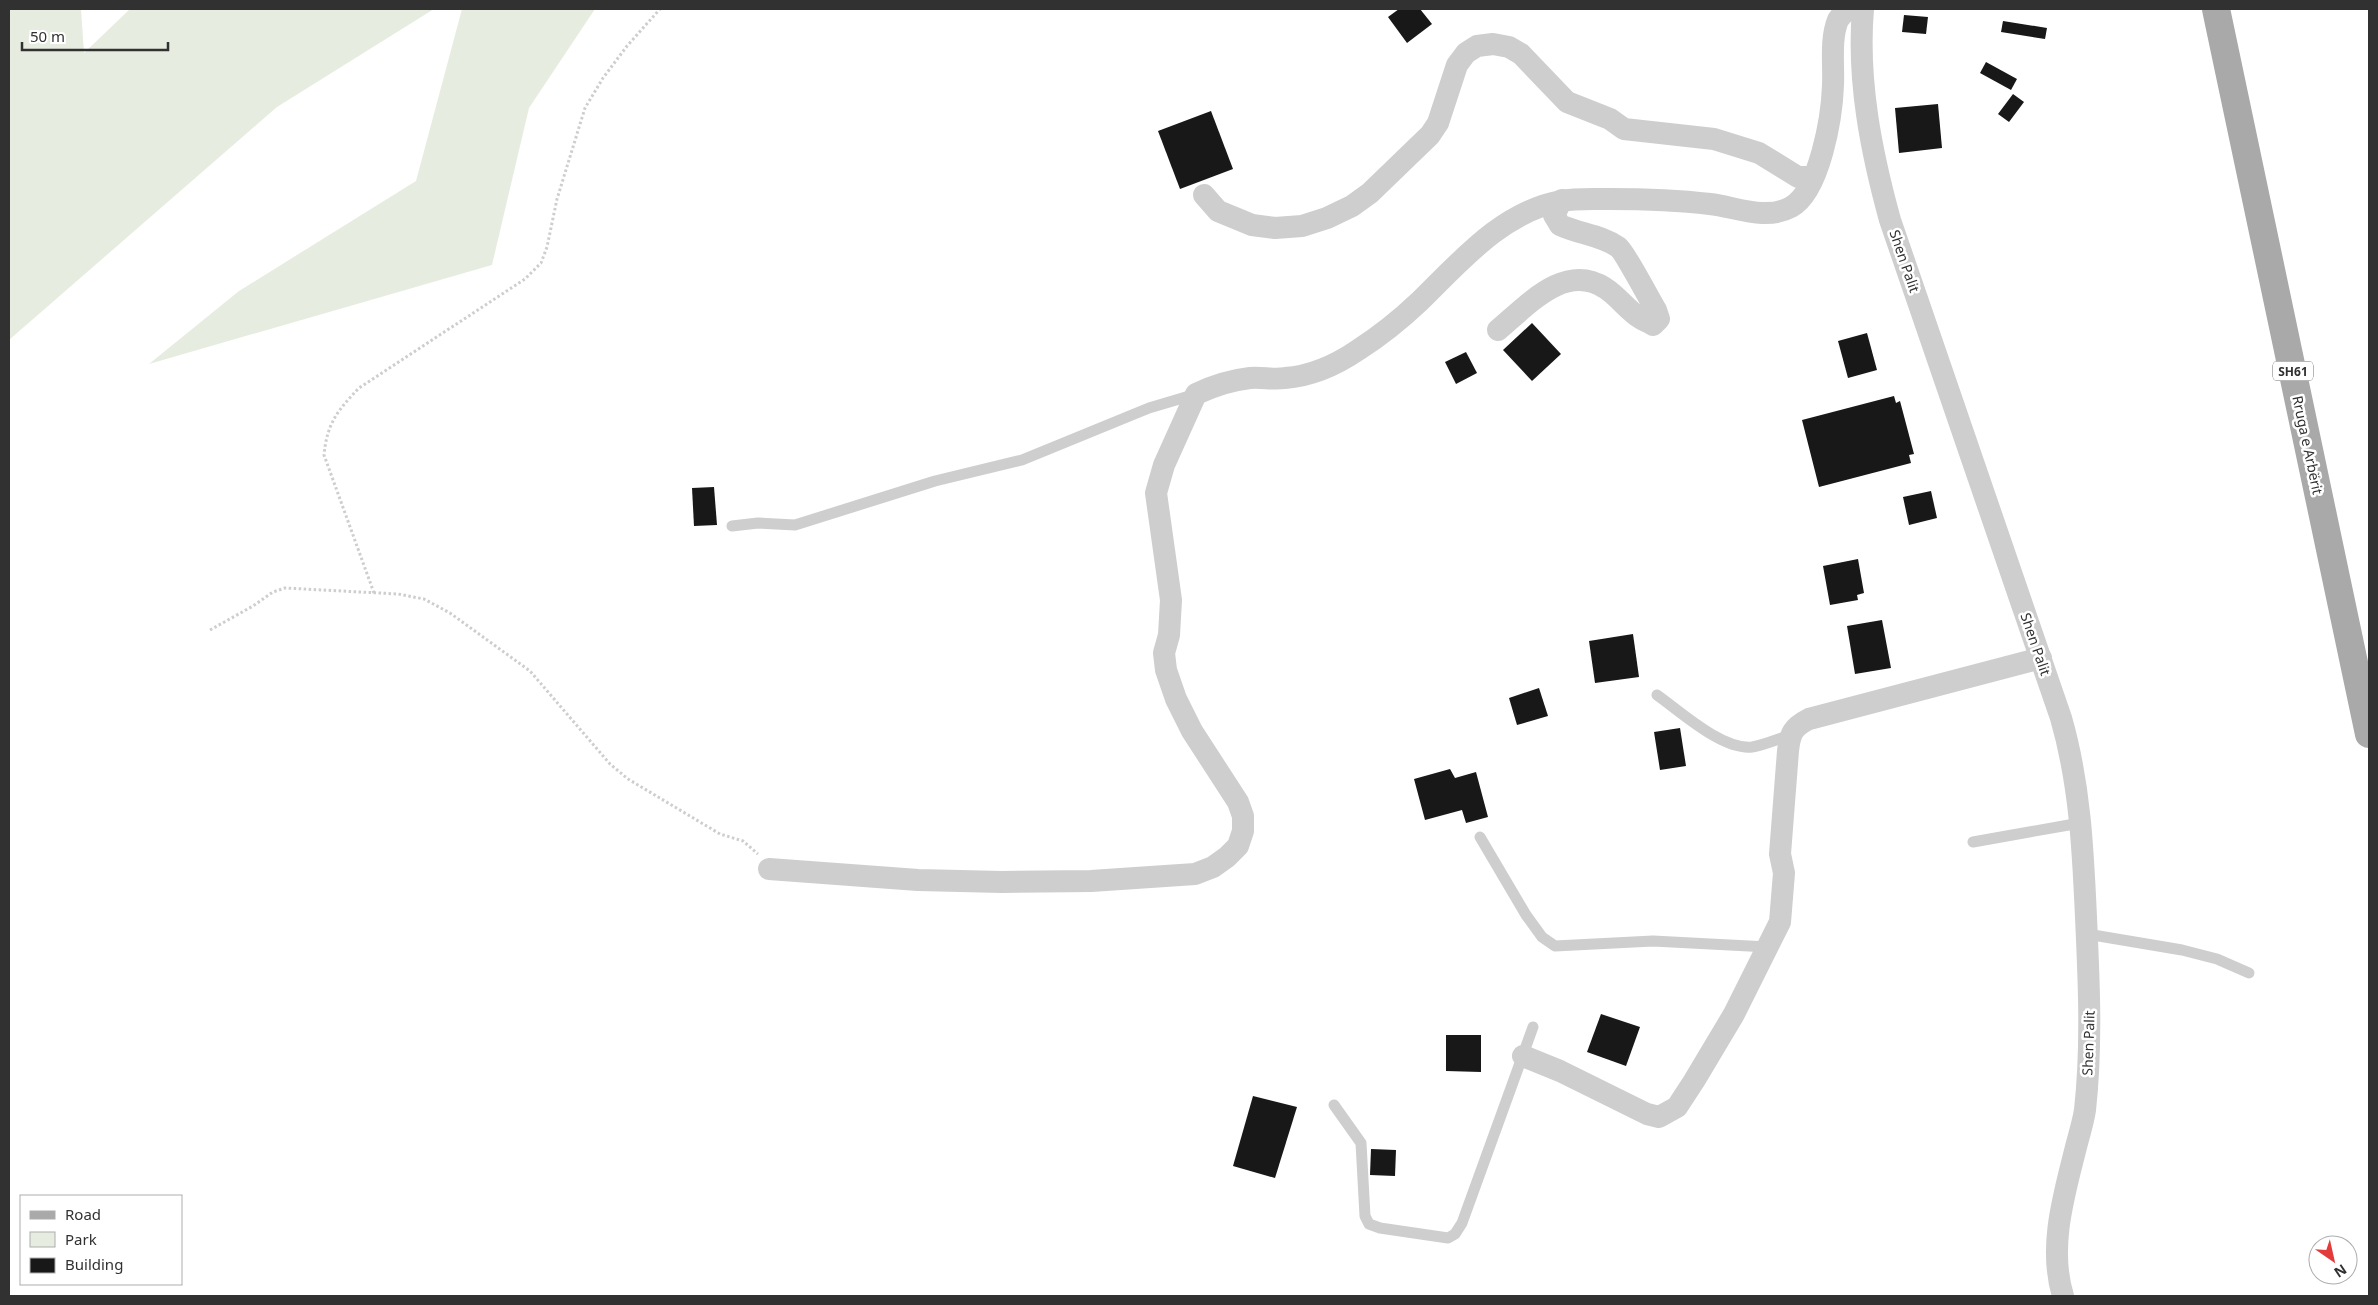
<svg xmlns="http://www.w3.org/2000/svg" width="2378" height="1305" font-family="'Noto Sans',sans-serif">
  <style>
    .green { fill: #e6ede0 }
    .building { fill: #181818 }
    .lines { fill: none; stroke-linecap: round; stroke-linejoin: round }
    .path { stroke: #cecece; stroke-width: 3; stroke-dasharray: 2.5 2.5; stroke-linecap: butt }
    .service { stroke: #cecece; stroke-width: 11 }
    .minor { stroke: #cecece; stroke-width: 22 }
    .primary { stroke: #a9a9a9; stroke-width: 28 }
    .labels { text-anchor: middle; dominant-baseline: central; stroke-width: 5; stroke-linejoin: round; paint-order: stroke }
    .shield { fill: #fff; stroke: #6f6f6f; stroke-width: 1 }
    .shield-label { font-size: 12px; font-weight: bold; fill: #313131 }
    .street-label { font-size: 14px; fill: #313131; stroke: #fff }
  </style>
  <rect width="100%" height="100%" fill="#fff"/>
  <g class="green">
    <path d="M9,9H81L84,53L130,9H434L277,107L9,340Z"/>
    <path d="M462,9H595L529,108L492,265L149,364L239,291L416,181Z"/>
  </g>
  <g class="building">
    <path d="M1399,9H1420L1432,24L1407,43L1388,17Z"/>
    <path d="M1904,15L1928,17L1926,34L1902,32Z"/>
    <path d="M2003,21L2047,28L2045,39L2001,32Z"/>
    <path d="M1986,62L2017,79L2011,90L1980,73Z"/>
    <path d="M2013,94L2024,102L2009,122L1998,114Z"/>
    <path d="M1938,104L1942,148L1899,153L1895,108Z"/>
    <path d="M1211,111L1233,169L1180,189L1158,131Z"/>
    <path d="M1532,323L1561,354L1532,381L1503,350Z"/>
    <path d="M1867,333L1877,370L1848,378L1838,341Z"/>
    <path d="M1466,352L1477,373L1456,384L1445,362Z"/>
    <path d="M1894,396L1896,403L1900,401L1914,454L1909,455L1911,463L1819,487L1802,420Z"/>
    <path d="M714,487L717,525L694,526L692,488Z"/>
    <path d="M1931,491L1937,518L1909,525L1903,497Z"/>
    <path d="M1858,559L1864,593L1857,595L1858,600L1830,605L1823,566Z"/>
    <path d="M1882,620L1891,668L1855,674L1847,626Z"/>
    <path d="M1633,634L1639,677L1595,683L1589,641Z"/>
    <path d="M1539,688L1548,716L1517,725L1509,698Z"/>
    <path d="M1680,728L1686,766L1660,770L1654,732Z"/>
    <path d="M1450,769L1455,778L1476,772L1488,817L1466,823L1462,810L1425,820L1414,779Z"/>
    <path d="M1601,1014L1640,1027L1626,1066L1587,1052Z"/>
    <path d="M1446,1035H1481V1072L1446,1071Z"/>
    <path d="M1253,1096L1297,1107L1275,1178L1233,1166Z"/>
    <path d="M1371,1149L1396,1150L1395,1176L1370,1175Z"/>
  </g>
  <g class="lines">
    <g class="path">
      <path d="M374,593L324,455C327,423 338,410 359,388L525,279L541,263L547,247L557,199L585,108L603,78L627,46L660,9"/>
      <path d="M210,630L253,606L273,592L285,588L398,594L424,599L450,613L530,671L610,764L628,779L720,834L743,841L758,854"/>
    </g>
    <g class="service">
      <path d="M732,526L758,523L795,525L935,481L1022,460L1149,408L1196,394"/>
      <path d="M1657,695C1681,712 1722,750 1752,747C1764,745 1778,739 1790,735"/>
      <path d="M1480,837L1526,915L1542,937L1555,946L1653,941L1768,947"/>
      <path d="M1973,842L2080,823"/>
      <path d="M2087,934L2182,950L2217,959L2249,973"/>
      <path d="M1334,1105L1361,1143L1365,1216L1369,1224L1380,1228L1448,1238L1455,1234L1462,1223L1533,1027"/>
    </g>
    <g class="minor">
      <path d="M1863,9C1857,80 1871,151 1890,220L2061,718C2080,784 2083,850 2086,917C2089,982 2092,1046 2085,1110C2083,1123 2079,1135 2076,1147C2064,1195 2048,1247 2063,1296"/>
      <path d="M1204,195L1218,211L1252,225L1275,228L1302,226L1327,218L1352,206L1370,193L1430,135L1438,123L1457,65L1466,53L1477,46L1493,44L1509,47L1521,54L1567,102L1610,119L1624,129L1714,139L1759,153L1798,177H1813"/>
      <path d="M1498,330C1528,305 1565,262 1605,288C1618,296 1627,310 1640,318C1644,321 1649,322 1653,325L1659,319L1656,310C1650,300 1624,251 1618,247C1601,235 1579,234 1560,225L1554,215L1562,200"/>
      <path d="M769,869L918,880L1002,882L1091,881L1195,874L1213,867L1227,857L1238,846L1243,831V816L1238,802L1192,731L1176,699L1166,670L1164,653L1169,635L1171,600L1156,493L1164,465L1196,394C1213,386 1232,380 1250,378C1262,377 1274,380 1285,378C1312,376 1336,365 1358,350C1380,336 1401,319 1420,301C1461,261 1502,212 1561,201C1576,198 1593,199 1609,199C1643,199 1676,200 1710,204C1736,207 1766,221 1791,207C1820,191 1832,116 1833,85C1834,65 1830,39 1838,20C1841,15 1846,11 1851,9"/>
      <path d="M1523,1056L1560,1071L1647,1114L1659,1117L1677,1107L1694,1081L1734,1014L1780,922L1784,873L1780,854L1788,751C1790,733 1793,727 1809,719L2041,658"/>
    </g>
    <path class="primary" d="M2216,9L2369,734"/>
  </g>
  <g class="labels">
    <rect class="shield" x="2273" y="361.5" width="40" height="19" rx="4"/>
    <g class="shield-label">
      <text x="2293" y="371">SH61</text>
    </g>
    <g class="street-label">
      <text transform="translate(1905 261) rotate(71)">Shen Palit</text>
      <text transform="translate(2308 445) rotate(78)">Rruga e Arbërit</text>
      <text transform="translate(2036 644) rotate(71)">Shen Palit</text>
      <text transform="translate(2088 1043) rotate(-88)">Shen Palit</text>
    </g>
  </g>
  <rect width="2378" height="1305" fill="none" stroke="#313131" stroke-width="20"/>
  <rect x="20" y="1195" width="162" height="90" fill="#ffffff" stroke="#adadad"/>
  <rect x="30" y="1211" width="25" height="8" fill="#a9a9a9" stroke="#adadad"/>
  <text x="65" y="1220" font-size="15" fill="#313131">Road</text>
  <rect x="30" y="1232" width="25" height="15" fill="#e6ede0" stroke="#adadad"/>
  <text x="65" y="1245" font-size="15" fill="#313131">Park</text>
  <rect x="30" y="1258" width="25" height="15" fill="#181818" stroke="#adadad"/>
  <text x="65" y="1270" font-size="15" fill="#313131">Building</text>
  <g transform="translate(2333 1260) rotate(146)"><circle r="24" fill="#ffffff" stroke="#adadad"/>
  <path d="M0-4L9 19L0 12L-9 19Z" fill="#e23b3a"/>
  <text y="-8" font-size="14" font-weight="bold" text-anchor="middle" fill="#313131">N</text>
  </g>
  <path d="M22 42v8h146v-8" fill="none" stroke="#313131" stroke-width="2.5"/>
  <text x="30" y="42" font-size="15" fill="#313131" stroke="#ffffff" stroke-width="4" paint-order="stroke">50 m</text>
</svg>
